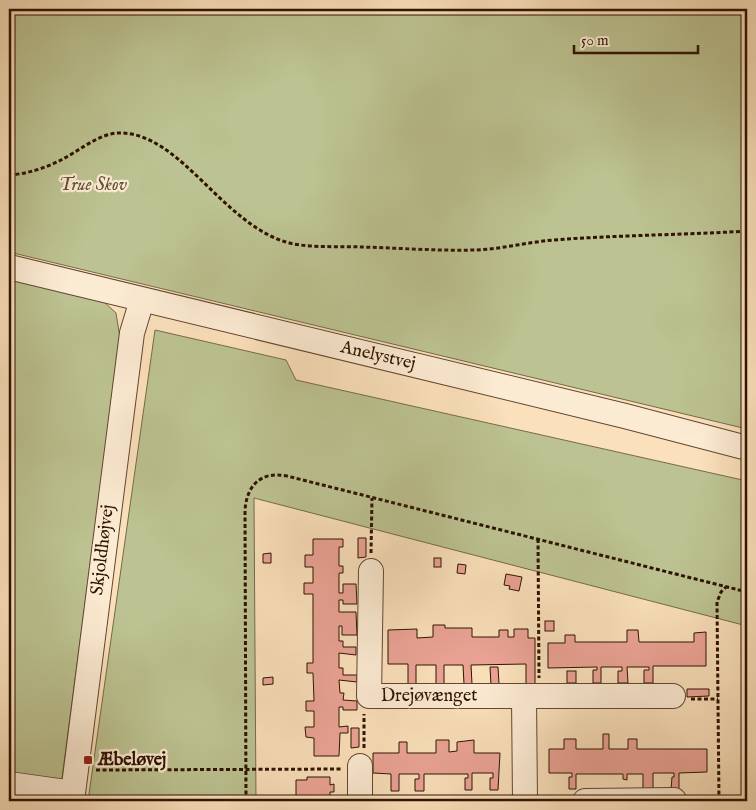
<svg xmlns="http://www.w3.org/2000/svg" width="756" height="810" font-family="'IM FELL English',serif">
  <style>
    .green { fill: #bcc291; stroke: #766a4a }
    .building { fill: #eba395; stroke: #2f1302 }
    .lines { fill: none; stroke-linecap: round; stroke-linejoin: round }
    .minor-casing { stroke: #624630; stroke-width: 26 }
    .path { stroke: #2f1302; stroke-width: 3; stroke-dasharray: 4 2.5; stroke-linecap: butt }
    .minor { stroke: #fcebd3; stroke-width: 24 }
    .poi-dot { fill: #8f2418; stroke: #fcebd3; stroke-width: 2 }
    .labels { text-anchor: middle; dominant-baseline: central; stroke-width: 4.5; stroke-linejoin: round; paint-order: stroke }
    .park-label { font-size: 18px; font-style: italic; fill: #605034; stroke: #fcebd3 }
    .street-label { font-size: 18px; fill: #2f1302; stroke: #fcebd3 }
    .poi-label { font-size: 18px; font-weight: bold; fill: #2f1302; stroke: #fcebd3; text-anchor: start }
  </style>
  <rect width="100%" height="100%" fill="#fae0bb"/>
  <filter id="stains"><feTurbulence type="fractalNoise" baseFrequency=".004" numOctaves="4"/><feColorMatrix values="0 0 0 0 .2 0 0 0 0 .09 0 0 0 0 .02 0 0 0 .5 -.17"/></filter>
  <radialGradient id="worn" r=".72"><stop offset=".6" stop-color="#630" stop-opacity="0"/><stop offset="1" stop-color="#630" stop-opacity=".3"/></radialGradient>
  <g class="green">
    <path d="M9,9H747V429L9,252Z"/>
    <path d="M9,277L103,301L116,313L120,338L59,801H9Z"/>
    <path d="M155,330L286,360L296,380L747,481V626L254,498L256,801H88Z"/>
  </g>
  <g class="building">
    <path d="M358,538H366V557L358,558Z"/>
    <path d="M313,539H343V547H339V566H343V573H339V593H343V584H356L357,604H343V600H339V612H356L357,635H342V626H339V641H343V647H356V655L339,653V668H343V675H357V682L339,680L340,693H344L343,700L357,701V710H343V707H339V727L348,726V733H340L339,756H314V738L306,737L305,727H314V711H306V701H314L313,673H307V663H313V594H304V583H313V567H305V555H313Z"/>
    <path d="M271,553V563H263V554Z"/>
    <rect x="434" y="558" width="7" height="9"/>
    <path d="M458,564L466,565L465,574L457,573Z"/>
    <path d="M506,574L522,577L519,591L509,589L510,586L504,585Z"/>
    <rect x="545" y="621" width="9" height="10"/>
    <path d="M433,625H445V628H472V637H499V630H508V637H514V629H528V638H535V684H526V664L471,665L472,684H464L463,665H444V685H436V665H416V685H408V664H388V630L417,629V638L433,637Z"/>
    <path d="M627,630H638L639,642H694V633L706,632V666H653V683H644V670H649V667H627L628,683H618V671H622V667H601V683H593V670H597V667L548,668V643H565V635H575V642H627Z"/>
    <path d="M490,667H498L499,684L491,685Z"/>
    <rect x="567" y="671" width="9" height="12"/>
    <path d="M273,677V684L263,685V678Z"/>
    <path d="M687,689H709V696L687,697Z"/>
    <path d="M351,728H359V747L351,748Z"/>
    <path d="M603,734H609V749H628V739H637V749H707V772L679,773V790H671L672,777H674V773H653V789H643V774H627V780L623,779V774H576V789H569V777H572V773H549V749H564V739H576V749H603Z"/>
    <path d="M436,740H449V752L457,751V742L474,740V753H500L498,790H490V778H493V773H472V790H465V778H468V774H424V791H415V779H419V774H399V791H391V774L373,773V753H399V742H407V753H436Z"/>
    <path d="M307,777H330V785L334,784V792H330V801H296V780H307Z"/>
    <path d="M706,796V801H687V797Z"/>
  </g>
  <g class="lines">
    <g class="minor-casing">
      <g id="minor">
        <path d="M9,267L625,416L747,448"/>
        <path d="M371,571L369,696H673"/>
        <path d="M524,697L525,801"/>
        <path d="M360,766V801"/>
        <path d="M9,784L73,793"/>
        <path d="M72,801L132,333L142,300"/>
        <path d="M585,801L674,800"/>
      </g>
    </g>
    <g class="path">
      <path d="M9,175C27,174 45,168 61,160C79,151 98,134 118,133C182,131 224,230 294,244C316,248 340,246 361,247C399,248 438,251 476,250C502,249 528,242 554,240C618,235 683,235 747,231"/>
      <path d="M9,469L13,482L9,518"/>
      <path d="M538,539L539,678"/>
      <path d="M371,553L372,498"/>
      <path d="M691,699H718"/>
      <path d="M364,748V714"/>
      <path d="M96,770L342,769"/>
      <path d="M246,801L245,510C247,484 262,471 287,476L747,592"/>
      <path d="M719,801L717,602L721,592L726,587"/>
    </g>
    <use href="#minor" class="minor"/>
  </g>
  <rect class="poi-dot" x="83" y="755" width="10" height="10" rx="2.5"/>
  <g class="labels">
    <g class="park-label">
      <text x="93" y="185">True Skov</text>
    </g>
    <g class="street-label">
      <text transform="translate(378 356) rotate(13)">Anelystvej</text>
      <text transform="translate(103 550) rotate(-83)">Skjoldhøjvej</text>
      <text x="429" y="696">Drejøvænget</text>
    </g>
    <g class="poi-label">
      <text x="98" y="760">Æbeløvej</text>
    </g>
  </g>
  <rect width="756" height="810" fill="none" stroke="#fae0bb" stroke-width="30"/>
  <rect x="10" y="10" width="736" height="790" fill="none" stroke="#2f1302" stroke-width="2.5"/>
  <rect x="15" y="15" width="726" height="780" fill="none" stroke="#2f1302"/>
  <path d="M574 45v8h124v-8" fill="none" stroke="#2f1302" stroke-width="2.5"/>
  <text x="581" y="45" font-size="15" fill="#2f1302" stroke="#fcebd3" stroke-width="4" paint-order="stroke">50 m</text>
  <rect width="100%" height="100%" filter="url(#stains)"/>
  <rect width="100%" height="100%" fill="url(#worn)"/>
</svg>
